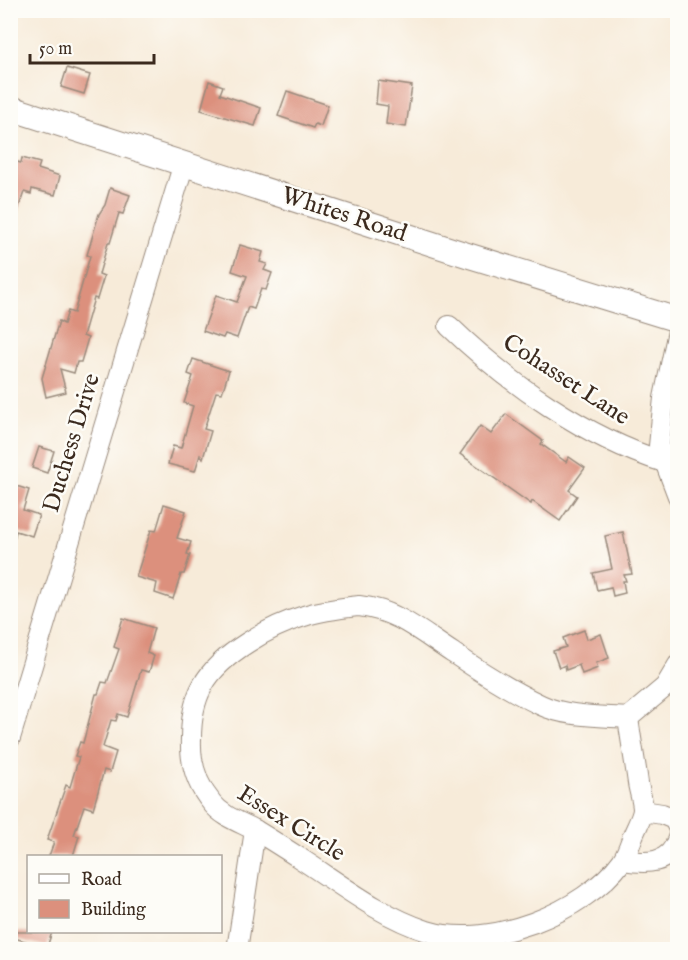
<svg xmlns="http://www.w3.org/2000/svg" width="688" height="960" font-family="'IM FELL English',serif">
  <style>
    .building { fill: #dc907d }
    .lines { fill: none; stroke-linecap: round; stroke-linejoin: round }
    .minor-casing { stroke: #998a7c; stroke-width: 22 }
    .tertiary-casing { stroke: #998a7c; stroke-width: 26 }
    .minor { stroke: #fff; stroke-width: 20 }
    .tertiary { stroke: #fff; stroke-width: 24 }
    .labels { text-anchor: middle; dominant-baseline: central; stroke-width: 5; stroke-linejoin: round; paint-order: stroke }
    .street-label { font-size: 24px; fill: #3b2a1e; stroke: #fdfcf7 }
  </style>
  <rect width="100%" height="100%" fill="#fdfcf7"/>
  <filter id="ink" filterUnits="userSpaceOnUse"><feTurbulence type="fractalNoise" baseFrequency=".0167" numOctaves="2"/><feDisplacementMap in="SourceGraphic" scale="12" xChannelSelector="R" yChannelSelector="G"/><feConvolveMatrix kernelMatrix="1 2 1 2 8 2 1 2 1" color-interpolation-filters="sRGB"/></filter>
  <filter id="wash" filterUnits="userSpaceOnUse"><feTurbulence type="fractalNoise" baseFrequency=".008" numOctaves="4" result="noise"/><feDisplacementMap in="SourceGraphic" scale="24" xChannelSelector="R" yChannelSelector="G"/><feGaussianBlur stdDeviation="1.35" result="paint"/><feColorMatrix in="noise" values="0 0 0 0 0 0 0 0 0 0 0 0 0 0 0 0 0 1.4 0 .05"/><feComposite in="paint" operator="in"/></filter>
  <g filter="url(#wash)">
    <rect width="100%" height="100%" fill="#f7ebd9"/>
    <g id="blocks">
      <g class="building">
        <path d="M67,68L90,75L84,94L61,87Z"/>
        <path d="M209,81L223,86L220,94L261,108L255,126L201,110Z"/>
        <path d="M378,81L412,86L406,127L386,124L388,106L376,104Z"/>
        <path d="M287,91L328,105L321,126L315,124L313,128L278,116Z"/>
        <path d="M22,158L40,163L38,169L60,176L55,195L32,189L31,194L24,192L13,225L10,224V160L21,163Z"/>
        <path d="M110,188L130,195L123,214L119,213L110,243H108L99,274L104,276L97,299L94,298L83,336L88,338L81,362H77L74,373L60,369L66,392L46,397L42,378L59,321L64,324L68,311L74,313L90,256L87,255L99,214L105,205Z"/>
        <path d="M240,245L263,252L260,262L267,264L264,270L272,273L266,290L261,289L254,309L248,307L237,338L225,334L223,338L203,331L216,295L237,302L247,276L232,271Z"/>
        <path d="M193,359L229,371L222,393L216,392L204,429L211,431L203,458L200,455L195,471L168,464L173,446L181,448L193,406L184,403L193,376L188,374Z"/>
        <path d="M506,414L543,441L541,444L566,462L569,457L585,468L569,490L577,496L560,521L532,501L531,504L460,454L480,426L491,434Z"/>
        <path d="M39,447L54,451L47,473L32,468Z"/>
        <path d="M10,484L29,490L23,510L39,515L32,536L16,531L14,540L10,539Z"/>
        <path d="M164,504L186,511L177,538L191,542L187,554L190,555L184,574H181L173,599L155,593L157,583L136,577L151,530L156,531Z"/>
        <path d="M623,532L632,574L624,575L626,581H623L625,593L613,596L611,587L597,590L593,573L612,569L605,536Z"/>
        <path d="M123,618L154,628L147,653L154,656L149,672L141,670L127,717L118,714L116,721L111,720L103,747L116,752L110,772L104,770L93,809L84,806L74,835L79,836L73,856H49L54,842L47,840L66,785L70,787L79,757L75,756L80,742L83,743L96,694H98L102,682L107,683L119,649L114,647Z"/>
        <path d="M584,630L587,639L601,634L609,658L596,663L598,668L582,674L579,665L566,670L565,665L559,668L553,651L566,647L563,638Z"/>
        <path d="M10,932H52L47,947L10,937Z"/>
      </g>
    </g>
  </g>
  <g filter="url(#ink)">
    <use href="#blocks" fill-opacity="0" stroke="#998a7c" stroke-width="1.5"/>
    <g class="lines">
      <g class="minor-casing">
        <g id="minor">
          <path d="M449,326C507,382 586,438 664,462"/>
          <path d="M678,331L664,398L659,446L678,496"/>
          <path d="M359,606C397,610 422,633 453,653C481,672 511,691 541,705C566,717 600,716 628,718C631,740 635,761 638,783C639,791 643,801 643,810C642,818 636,828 633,836C630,844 627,854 622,861C584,913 488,950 427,931C380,916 339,883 298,857C284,848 270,839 255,830C240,822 223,817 212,803C197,785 190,763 191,739C191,721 194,701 203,685C220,654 271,626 304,616C322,610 341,608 359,606Z"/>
          <path d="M628,718L665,687L678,665"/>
          <path d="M10,738L184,163"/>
          <path d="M643,811L662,814L674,819L678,827"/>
          <path d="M623,860C646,864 670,865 678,838"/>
          <path d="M237,950L255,830"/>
        </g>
      </g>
      <g class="tertiary-casing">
        <path id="tertiary" d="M10,108L470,256L678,320"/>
      </g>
      <use href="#minor" class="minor"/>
      <use href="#tertiary" class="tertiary"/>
    </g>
  </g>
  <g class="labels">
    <g class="street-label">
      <text transform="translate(344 215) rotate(18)">Whites Road</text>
      <text transform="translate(566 380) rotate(33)">Cohasset Lane</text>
      <text transform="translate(72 443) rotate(-73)">Duchess Drive</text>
      <text transform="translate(291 824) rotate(32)">Essex Circle</text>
    </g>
  </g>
  <rect width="688" height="960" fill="none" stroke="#fdfcf7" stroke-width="36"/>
  <rect x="27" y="855" width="195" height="78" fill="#fdfcf7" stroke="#afa8a0" stroke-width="1.5"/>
  <rect x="39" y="874" width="30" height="9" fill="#ffffff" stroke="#afa8a0" stroke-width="1.5"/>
  <text x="81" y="885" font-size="18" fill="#3b2a1e">Road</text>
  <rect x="39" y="900" width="30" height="18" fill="#dc907d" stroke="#afa8a0" stroke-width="1.5"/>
  <text x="81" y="915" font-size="18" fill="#3b2a1e">Building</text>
  <path d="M30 54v9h124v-9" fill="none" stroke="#3b2a1e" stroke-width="3"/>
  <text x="39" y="54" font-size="18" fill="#3b2a1e" stroke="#fdfcf7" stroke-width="4.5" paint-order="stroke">50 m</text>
</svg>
